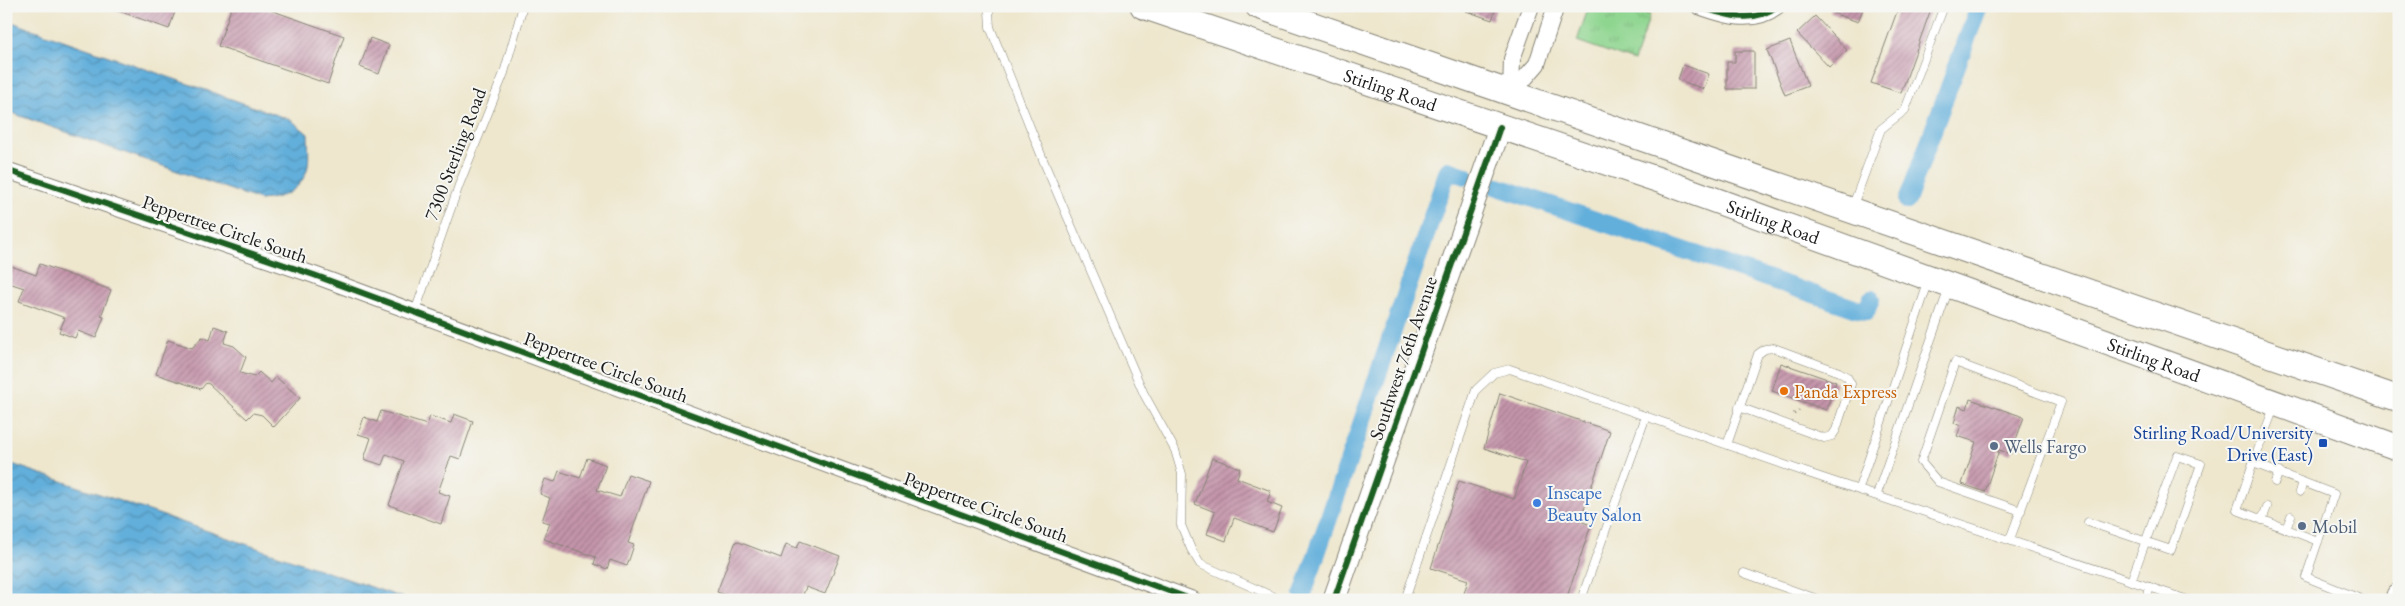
<svg xmlns="http://www.w3.org/2000/svg" width="2405" height="606" font-family="'EB Garamond',serif">
  <style>
    .park { fill: url(#park-tufts); stroke: #557856 }
    .water { fill: url(#water-waves); stroke: #3f667c }
    .lines { fill: none; stroke-linecap: round; stroke-linejoin: round }
    .canal { stroke: #62afdb; stroke-width: 18 }
    .building { fill: url(#building-hatch) }
    .lane-casing { stroke: #858275; stroke-width: 9 }
    .street-casing { stroke: #858275; stroke-width: 18 }
    .secondary-casing { stroke: #858275; stroke-width: 24 }
    .primary-casing { stroke: #858275; stroke-width: 27 }
    .path { stroke: #858275; stroke-width: 3; stroke-dasharray: 1 4; stroke-linecap: butt }
    .lane { stroke: #fff; stroke-width: 8 }
    .street { stroke: #fff; stroke-width: 16 }
    .secondary { stroke: #fff; stroke-width: 22 }
    .primary { stroke: #fff; stroke-width: 25 }
    .cycleway-casing { stroke: #f6f6f2; stroke-width: 9 }
    .cycleway { stroke: #1b5e20; stroke-width: 6 }
    .food-dot { fill: #e8710a; stroke: #f6f6f2; stroke-width: 2 }
    .transit-dot { fill: #1a4fb4; stroke: #f6f6f2; stroke-width: 2 }
    .service-dot { fill: #5c6f8a; stroke: #f6f6f2; stroke-width: 2 }
    .shop-dot { fill: #3f7fe0; stroke: #f6f6f2; stroke-width: 2 }
    .labels { text-anchor: middle; dominant-baseline: central; stroke-width: 4; stroke-linejoin: round; paint-order: stroke }
    .street-label { font-size: 19px; fill: #1c1c1c; stroke: #f6f6f2 }
    .food-label { font-size: 19px; fill: #c56008; stroke: #f6f6f2; text-anchor: start }
    .transit-label { font-size: 19px; fill: #164399; stroke: #f6f6f2; text-anchor: end }
    .service-label { font-size: 19px; fill: #4e5e75; stroke: #f6f6f2; text-anchor: start }
    .shop-label { font-size: 19px; fill: #366cbe; stroke: #f6f6f2; text-anchor: start }
  </style>
  <defs>
    <pattern id="park-tufts" width="24" height="20" patternUnits="userSpaceOnUse" patternTransform="scale(1.25)"><rect width="24" height="20" fill="#8ed58f"/><path d="M3 7l-1-3M5 7V3M7 7l1-3M15 17l-1-3M17 17v-4M19 17l1-3" fill="none" stroke="#7ab67b"/></pattern>
    <pattern id="water-waves" width="16" height="10" patternUnits="userSpaceOnUse" patternTransform="scale(1.25)"><rect width="16" height="10" fill="#62afdb"/><path d="M0 5q4-4 8 0t8 0" fill="none" stroke="#508eb1"/></pattern>
    <pattern id="building-hatch" width="6" height="6" patternUnits="userSpaceOnUse" patternTransform="scale(1.25)"><rect width="6" height="6" fill="#c595ab"/><path d="M-1 1l2-2M0 6l6-6M5 7l2-2" fill="none" stroke="#9f798a"/></pattern>
  </defs>
  <rect width="100%" height="100%" fill="#f6f6f2"/>
  <filter id="ink" filterUnits="userSpaceOnUse"><feTurbulence type="fractalNoise" baseFrequency=".02" numOctaves="2"/><feDisplacementMap in="SourceGraphic" scale="10" xChannelSelector="R" yChannelSelector="G"/><feConvolveMatrix kernelMatrix="1 2 1 2 8 2 1 2 1" color-interpolation-filters="sRGB"/></filter>
  <filter id="wash" filterUnits="userSpaceOnUse"><feTurbulence type="fractalNoise" baseFrequency=".0096" numOctaves="4" result="noise"/><feDisplacementMap in="SourceGraphic" scale="20" xChannelSelector="R" yChannelSelector="G"/><feGaussianBlur stdDeviation="1.12" result="paint"/><feColorMatrix in="noise" values="0 0 0 0 0 0 0 0 0 0 0 0 0 0 0 0 0 1.4 0 .05"/><feComposite in="paint" operator="in"/></filter>
  <g filter="url(#wash)">
    <rect width="100%" height="100%" fill="#eee7ce"/>
    <path class="park" d="M1589,6H1624L1650,15L1634,61L1577,41Z"/>
    <g class="water">
      <path d="M6,20L291,120L308,134C308,145 310,160 307,170C299,193 281,198 260,200L6,111Z"/>
      <path d="M6,462L409,600H6Z"/>
    </g>
    <g class="lines">
      <g class="canal">
        <path d="M1495,186L1866,312L1871,299"/>
        <path d="M1907,201L1979,6"/>
        <path d="M1303,594L1448,170L1466,176"/>
      </g>
    </g>
    <g id="blocks">
      <g class="building">
        <path d="M105,6H177L169,29Z"/>
        <path d="M232,6H259L344,36L328,84L218,46Z"/>
        <path d="M1468,6H1497L1492,20L1466,11Z"/>
        <path d="M1832,6H1864L1858,22L1830,12Z"/>
        <path d="M1899,6H1932L1901,93L1871,83Z"/>
        <path d="M1815,16L1847,50L1829,67L1797,33Z"/>
        <path d="M370,38L389,45L379,74L360,67Z"/>
        <path d="M1790,41L1808,86L1785,95L1767,50Z"/>
        <path d="M1735,51H1754V89H1727V62H1735Z"/>
        <path d="M1683,65L1709,74L1704,89L1678,80Z"/>
        <path d="M40,264L111,290L101,316L104,317L96,338L78,331L75,338L59,332L65,318L19,301L24,288L6,282L11,266L36,275Z"/>
        <path d="M214,326L228,331L224,343L234,346L246,357L240,373L254,377L259,372L271,383L276,377L300,398L274,427L262,415L253,413L247,419L209,384L206,383L201,389L156,374L168,340L192,348L202,337L210,340Z"/>
        <path d="M1781,363L1836,382L1826,410L1772,391Z"/>
        <path d="M1500,393L1610,431L1580,521L1591,525L1566,600H1462L1468,580L1431,568L1459,481L1514,499L1526,462L1484,448Z"/>
        <path d="M1970,399L2024,417L2011,454L1999,450L1985,492L1962,484L1976,442L1957,436L1961,426L1954,423L1959,406L1967,409Z"/>
        <path d="M381,411L427,425L430,416L451,423L454,414L473,421L460,459L451,456L438,492L450,496L441,524L389,505L404,461L386,454L382,465L364,459L371,438L358,434L364,417L377,422Z"/>
        <path d="M587,458L606,465L597,490L620,497L628,474L649,481L628,543L634,545L627,566L610,560L607,569L594,564L596,557L544,539L550,523L542,521L550,498L540,494L545,479L555,482L559,471L580,478Z"/>
        <path d="M1212,458L1240,468L1237,478L1271,491L1267,502L1282,508L1273,532L1234,518L1226,541L1207,534L1215,512L1195,504Z"/>
        <path d="M736,541L781,558L786,544L797,548L800,541L840,556L825,594L806,587L801,600H739L717,592Z"/>
      </g>
    </g>
  </g>
  <g filter="url(#ink)">
    <use href="#blocks" fill-opacity="0" stroke="#858275" stroke-width="1"/>
    <g class="lines">
      <g class="lane-casing">
        <g id="lane">
          <path d="M992,6L989,11L990,27L1046,167L1144,394L1175,450L1182,474L1181,525L1191,549L1200,564L1281,600"/>
          <path d="M1852,208L1881,129L1905,110L1944,6"/>
          <path d="M415,312L459,185L504,73L523,6"/>
          <path d="M2275,405L2253,463L2334,494L2306,577L2363,600"/>
          <path d="M1727,445L1758,354L1765,349L1774,348L1839,372L1847,377L1851,384L1836,430L1832,436L1824,438L1739,407"/>
          <path d="M2253,463L2237,510L2318,541"/>
          <path d="M2275,482L2279,472"/>
          <path d="M1859,488L1929,280"/>
          <path d="M2300,492L2303,482"/>
          <path d="M1877,494L1949,288"/>
          <path d="M2262,520L2267,507"/>
          <path d="M2088,522L2171,550L2201,464L2177,456L2131,581"/>
          <path d="M2286,529L2291,516"/>
          <path d="M2010,539L2061,402L1955,362L1921,462L1938,482L2021,511"/>
          <path d="M1744,573L1820,600"/>
          <path d="M1405,600L1476,390L1494,373L1510,369L1808,473L2188,600"/>
          <path d="M1581,600L1646,416"/>
          <path d="M2146,600L2150,587"/>
        </g>
      </g>
      <g class="street-casing">
        <g id="street">
          <path d="M1699,6C1724,15 1753,25 1777,6"/>
          <path d="M1511,94L1537,64L1556,6"/>
          <path d="M1511,94L1512,59L1531,6"/>
          <path d="M6,170L314,275L1193,600"/>
        </g>
      </g>
      <g class="secondary-casing">
        <path id="secondary" d="M1334,600L1500,127"/>
      </g>
      <g class="primary-casing">
        <g id="primary">
          <path id="s1" d="M1143,6L1662,181L2399,448"/>
          <path d="M1258,6L2399,399"/>
          <path d="M2398,600L2399,596"/>
        </g>
      </g>
      <path class="path" d="M1794,414L1801,409"/>
      <use href="#lane" class="lane"/>
      <use href="#street" class="street"/>
      <use href="#secondary" class="secondary"/>
      <use href="#primary" class="primary"/>
      <g class="cycleway-casing">
        <g id="cycleway">
          <path d="M1699,6C1724,15 1753,25 1777,6"/>
          <path d="M6,170L314,275L1193,600"/>
          <path d="M1334,600L1500,127"/>
        </g>
      </g>
      <use href="#cycleway" class="cycleway"/>
    </g>
  </g>
  <circle class="food-dot" cx="1784" cy="391" r="5"/>
  <rect class="transit-dot" x="2318" y="438" width="10" height="10" rx="2.5"/>
  <g class="service-dot">
    <circle cx="1994" cy="446" r="5"/>
    <circle cx="2302" cy="526" r="5"/>
  </g>
  <circle class="shop-dot" cx="1537" cy="503" r="5"/>
  <g class="labels">
    <g class="street-label">
      <text stroke="none"><textPath href="#s1" startOffset="261">Stirling Road</textPath></text>
      <text transform="translate(455 154) rotate(-69)">7300 Sterling Road</text>
      <text stroke="none"><textPath href="#s1" startOffset="666">Stirling Road</textPath></text>
      <text transform="translate(225 229) rotate(19)">Peppertree Circle South</text>
      <text transform="translate(1403 358) rotate(-71)">Southwest 76th Avenue</text>
      <text stroke="none"><textPath href="#s1" startOffset="1071">Stirling Road</textPath></text>
      <text transform="translate(606 367) rotate(20)">Peppertree Circle South</text>
      <text transform="translate(986 507) rotate(20)">Peppertree Circle South</text>
    </g>
    <g class="food-label">
      <text x="1794" y="391">Panda Express</text>
    </g>
    <g class="transit-label">
      <text x="2313" y="432">Stirling Road/University<tspan x="2313" dy="22">Drive (East)</tspan></text>
    </g>
    <g class="service-label">
      <text x="2004" y="446">Wells Fargo</text>
      <text x="2312" y="526">Mobil</text>
    </g>
    <g class="shop-label">
      <text x="1547" y="492">Inscape<tspan x="1547" dy="22">Beauty Salon</tspan></text>
    </g>
  </g>
  <rect width="2405" height="606" fill="none" stroke="#f6f6f2" stroke-width="25"/>
</svg>
